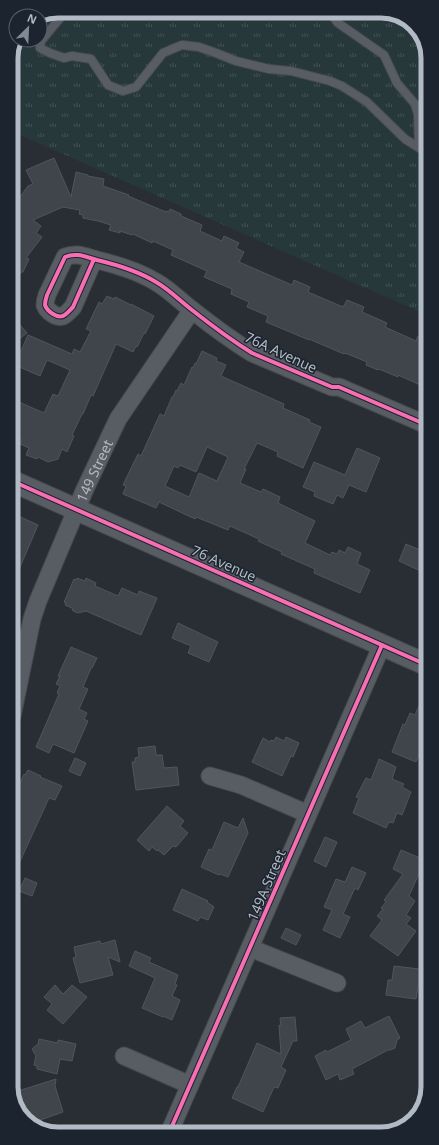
<svg xmlns="http://www.w3.org/2000/svg" width="439" height="1145" font-family="'Noto Sans',sans-serif">
  <style>
    .grass { fill: url(#grass-tufts) }
    .building { fill: #40454b; stroke: #50555c; fill-rule: evenodd }
    .lines { fill: none; stroke-linecap: round; stroke-linejoin: round }
    .service-casing { stroke: #464a4f; stroke-width: 10 }
    .minor-casing { stroke: #464a4f; stroke-width: 19 }
    .tertiary-casing { stroke: #464a4f; stroke-width: 23 }
    .service { stroke: #585c63; stroke-width: 8 }
    .minor { stroke: #585c63; stroke-width: 17 }
    .tertiary { stroke: #585c63; stroke-width: 21 }
    .cycleway-casing { stroke: #1c242f; stroke-width: 6 }
    .cycleway { stroke: #f96db3; stroke-width: 4 }
    .labels { text-anchor: middle; dominant-baseline: central; stroke-width: 3; stroke-linejoin: round; paint-order: stroke }
    .street-label { font-size: 14px; fill: #b2bac6; stroke: #1c242f }
    .rim { fill: none; stroke: #b2bac6; stroke-width: 5 }
  </style>
  <defs>
    <pattern id="grass-tufts" width="24" height="20" patternUnits="userSpaceOnUse"><rect width="24" height="20" fill="#26383a"/><path d="M3 7l-1-3M5 7V3M7 7l1-3M15 17l-1-3M17 17v-4M19 17l1-3" fill="none" stroke="#435355"/></pattern>
  </defs>
  <rect width="100%" height="100%" fill="#282e34"/>
  <path class="grass" d="M58,11H384L410,21L426,46L427,315L11,131V55L18,40H40V19Z"/>
  <g class="building">
    <path d="M54,158L71,197L76,172L88,175V176L104,179L103,186L129,195L128,196L166,212V211L169,212L170,209L181,214V216L202,225L200,231L222,241L224,236L239,243L236,248L244,252L239,262L292,285L294,280L310,287L308,292L343,307L347,300L364,307L362,312L387,323L385,327L416,341L418,336L427,340V388L398,375V377L379,369L378,370L366,365L367,362L345,353L344,354L309,339V340L266,322L268,316L247,307L249,302L231,294L232,289L204,277L207,271L171,255L173,250L153,241L152,243L133,234L132,235L120,231V233L109,230L111,225L98,221L83,218V215L79,214L80,210L63,207L33,220L41,226L36,233L42,237L26,258L29,259L23,272H21L11,294V209L28,186L33,184L26,170Z"/>
    <path d="M107,296L114,299L115,297L131,305V304L154,316L145,334L144,333L137,347L136,346L133,352L116,344L93,396L91,395L83,414H82L72,435L74,436L67,452L62,449L58,459L48,462L38,457L37,459L26,455L29,448L20,444L22,440L12,436V399L44,413L53,394L58,396L70,370L47,360L40,376L15,365L28,335L72,354L74,349L80,352L91,331L86,329L99,302L102,304Z"/>
    <path d="M11,314L27,333L12,345V343Z"/>
    <path d="M202,351L217,358L216,361L226,365L221,376L284,404L283,408L310,420L309,422L321,427L303,468L277,456L278,452L257,443L244,469H246L240,483L261,492L263,489L280,497L278,503L315,521L305,543L330,555L332,552L337,554L339,550L345,553L348,547L361,553L357,564L370,570L360,593L314,573L315,569L281,554L282,552L258,541L259,539L230,526L228,530L196,517L195,519L159,502L156,508L123,494L126,486L123,485L138,454L141,456L160,414L164,416L172,397H173L176,390L177,391L181,383L184,385L192,367L193,368L195,363L196,364ZM207,447L228,457L217,481L199,473L189,497L165,486L174,466L178,468L180,465L196,472Z"/>
    <path d="M357,448L380,458L366,492L349,485L343,498L337,495L333,504L314,496L315,492L303,487L314,462L345,475Z"/>
    <path d="M12,513L38,525L12,586Z"/>
    <path d="M406,544L427,553V574L399,561Z"/>
    <path d="M77,578L85,581L86,578L96,583L95,586L118,596L122,588L138,595L139,591L157,598L141,635L86,611L78,613L73,611L72,608L65,605L66,603L64,602L74,579L76,580Z"/>
    <path d="M178,623L218,642L209,662L188,653L191,646L172,638Z"/>
    <path d="M71,647L97,658L92,668H91L83,687L88,689L79,709L87,713L84,719L88,721L74,753L53,744L49,753L36,747L59,694L57,693L60,686L56,684L60,676H58Z"/>
    <path d="M427,688V736L416,762L392,752L403,724L405,725L410,713L415,715Z"/>
    <path d="M276,737L284,741L286,737L299,743L293,757L291,756L282,776L252,762L263,738L270,742L271,740L274,741Z"/>
    <path d="M155,746L156,755H162L164,768L177,767L179,785L136,790L132,762H135V758L139,757L138,748Z"/>
    <path d="M75,758L86,763L80,776L69,771Z"/>
    <path d="M379,759L396,767L392,779L404,784L402,787L411,792L402,815L397,813L393,823L389,822L386,828L353,813L359,798L356,797L366,778L371,780Z"/>
    <path d="M28,770L41,776L40,777L62,786L55,800L49,798L12,879V801L24,774L25,775Z"/>
    <path d="M167,806L184,821L180,826L188,833L176,847L173,846L164,855L158,850L157,851L152,847L149,851L137,840Z"/>
    <path d="M243,818L248,833L228,877L220,874L219,875L201,867L209,849L212,850L224,822L238,828Z"/>
    <path d="M325,837L337,842L326,867L314,861Z"/>
    <path d="M401,850L425,860L409,896L415,901L406,915L411,918L406,924L416,931L398,956L370,936L382,920L377,916L383,909L381,908L386,902L384,900L403,874L393,869Z"/>
    <path d="M352,867L366,873L358,890L355,888L343,914L350,917L340,938L323,930L332,910L324,907L336,879L345,882Z"/>
    <path d="M25,878L37,883L32,896L19,891Z"/>
    <path d="M182,889L208,901L207,902L214,907L208,920L200,917L198,921L173,910Z"/>
    <path d="M286,928L301,935L296,945L281,938Z"/>
    <path d="M115,940L120,962L108,957L113,975L80,983L73,958L76,957L74,947L100,941L101,944Z"/>
    <path d="M135,951L151,958L149,962L178,975L175,984L177,985L172,996L180,1000L172,1020L163,1016V1017L142,1008L155,978L129,966Z"/>
    <path d="M394,966L428,970L426,984H423L422,987H418L416,999L386,995L388,980H392Z"/>
    <path d="M55,985L63,994L72,985L87,997L63,1024L47,1010L52,1004L44,997Z"/>
    <path d="M389,1016L400,1038L397,1040L395,1048L390,1050H388L352,1069L354,1074L340,1080L338,1074L326,1080L315,1056L326,1050L327,1052L351,1040L346,1029L361,1021L365,1028Z"/>
    <path d="M295,1017L297,1041H293L281,1067L286,1070L278,1088L274,1087L263,1112L232,1098L237,1087H238L257,1043L281,1054L279,1025L281,1026L280,1018Z"/>
    <path d="M39,1039L58,1043V1040L76,1044L72,1061L60,1059L57,1074L37,1069V1066L34,1065L36,1056L32,1049L38,1044Z"/>
    <path d="M56,1079L55,1086L63,1112L29,1124L13,1099L15,1092Z"/>
  </g>
  <g class="lines">
    <g class="service-casing">
      <g id="service">
        <path d="M66,11L41,41L40,48L50,53L64,58L72,56L91,59L108,85L123,91L136,87L163,53L182,45L199,47L216,53L236,61L269,69L291,71L330,81L342,86L367,102L405,139L426,152"/>
        <path d="M329,11L338,23L384,55L397,83L415,104L418,114L419,147"/>
      </g>
    </g>
    <g class="minor-casing">
      <g id="minor">
        <path d="M94,259L73,307C70,310 67,314 63,316C56,318 47,311 45,305C45,301 46,298 47,295L65,257C76,252 86,257 97,260C118,265 138,271 156,282C170,290 180,301 192,310C211,325 231,340 252,353L332,387H339L427,425"/>
        <path id="s1" d="M12,716L32,619L38,601L85,489L118,419L192,310"/>
        <path d="M210,776L241,785L308,814"/>
        <path d="M250,948L337,983"/>
        <path d="M124,1056L190,1085"/>
        <path d="M169,1133L382,645"/>
      </g>
    </g>
    <g class="tertiary-casing">
      <path id="tertiary" d="M12,481L427,665"/>
    </g>
    <use href="#service" class="service"/>
    <use href="#minor" class="minor"/>
    <use href="#tertiary" class="tertiary"/>
    <g class="cycleway-casing">
      <g id="cycleway">
        <path d="M94,259L73,307C70,310 67,314 63,316C56,318 47,311 45,305C45,301 46,298 47,295L65,257C76,252 86,257 97,260C118,265 138,271 156,282C170,290 180,301 192,310C211,325 231,340 252,353L332,387H339L427,425"/>
        <path d="M12,481L427,665"/>
        <path d="M169,1133L382,645"/>
      </g>
    </g>
    <use href="#cycleway" class="cycleway"/>
  </g>
  <g class="labels">
    <g class="street-label">
      <text transform="translate(281 352) rotate(25)">76A Avenue</text>
      <text stroke="none"><textPath href="#s1" startOffset="260">149 Street</textPath></text>
      <text transform="translate(224 563) rotate(24)">76 Avenue</text>
      <text transform="translate(266 885) rotate(-67)">149A Street</text>
    </g>
  </g>
  <path d="M0 0H439V1145H0ZM58 18H381A40 40 0 0 1 421 58V1087A40 40 0 0 1 381 1127H58A40 40 0 0 1 18 1087V58A40 40 0 0 1 58 18Z" fill="#1c242f" fill-rule="evenodd"/>
  <path class="rim" d="M58 18H381A40 40 0 0 1 421 58V1087A40 40 0 0 1 381 1127H58A40 40 0 0 1 18 1087V58A40 40 0 0 1 58 18Z"/>
  <g transform="translate(28 28) rotate(24)"><circle r="19" fill="#1c242f" stroke="#58606b"/>
  <path d="M0-3L7 15L0 10L-7 15Z" fill="#828993"/>
  <text y="-6" font-size="11" font-weight="bold" text-anchor="middle" fill="#b2bac6">N</text>
  </g>
</svg>
